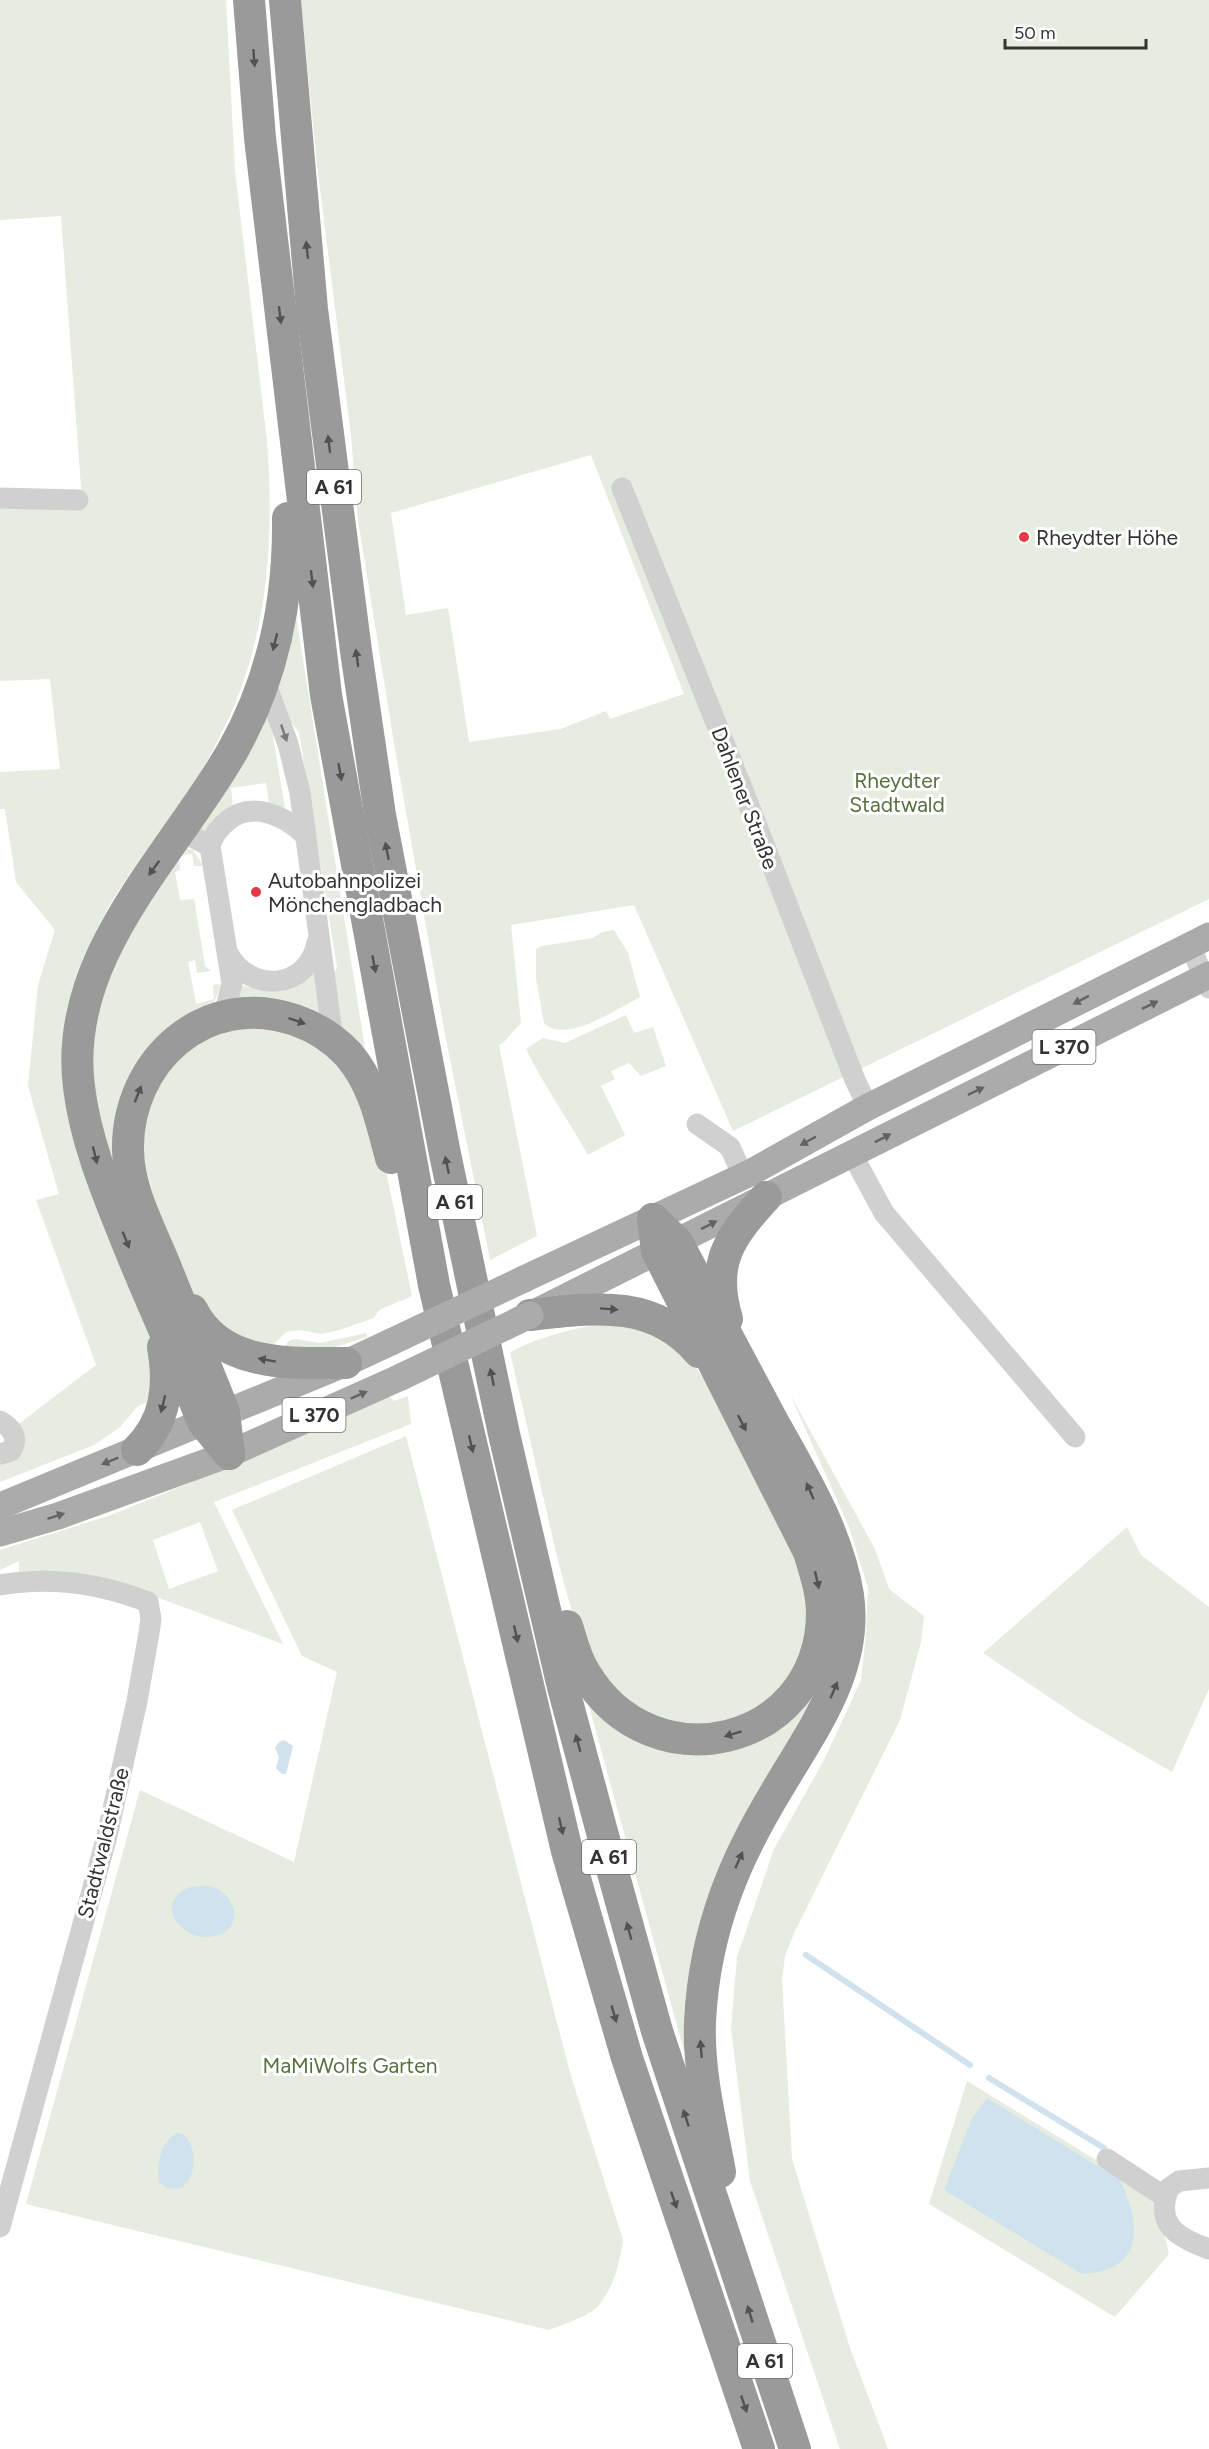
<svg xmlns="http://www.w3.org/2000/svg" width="1209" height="2449" font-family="Figtree,sans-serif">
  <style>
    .green { fill: #e6ecdf; fill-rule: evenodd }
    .water { fill: #cfe2ee }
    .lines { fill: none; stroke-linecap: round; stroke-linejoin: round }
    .stream { stroke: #cfe2ee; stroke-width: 6 }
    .minor { stroke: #d0d0d0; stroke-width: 21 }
    .major { stroke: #ababab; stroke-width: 27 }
    .highway { stroke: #9a9a9a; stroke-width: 32 }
    .major-bridge { stroke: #ababab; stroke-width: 27 }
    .oneway { fill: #525252 }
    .oneway2 { fill: #7a7a7a }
    .oneway3 { fill: #636363 }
    .poi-dot { fill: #e63946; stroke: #fff; stroke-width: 2 }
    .labels { text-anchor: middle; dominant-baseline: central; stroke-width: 6; stroke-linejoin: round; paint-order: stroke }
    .shield { fill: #fff; stroke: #707070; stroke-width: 1.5 }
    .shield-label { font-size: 20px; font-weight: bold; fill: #333 }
    .poi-label { font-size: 21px; fill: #333; stroke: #fff; text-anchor: start }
    .park-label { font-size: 21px; fill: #56703f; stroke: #fff }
    .street-label { font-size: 21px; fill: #333; stroke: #fff }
  </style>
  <rect width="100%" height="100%" fill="#fff"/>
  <g class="green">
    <path d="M0,0H226L235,171L267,441C275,549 267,650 215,746C187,800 146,846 114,898C95,929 82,963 71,997L148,1328L157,1354V1399L138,1406L120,1427L94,1445L0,1482V1458L16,1426L96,1365L36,1200L59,1194L28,1086L38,985L55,930L16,882L5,809H0V772L60,769L50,679L0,681V500H82L61,216L0,220Z"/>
    <path d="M301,0H1209V899L733,1131L634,905L511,925L521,1023L504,1042L499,1045L537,1236L490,1260L444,1029L395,749L358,520L351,435L317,165ZM591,455L684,694L610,719L606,711L561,729L469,742L448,608L406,615L391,513Z"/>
    <path d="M290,578L368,1067L337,1022L331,979L337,967L299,732L289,720L279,692L273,661Z"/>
    <path d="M261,705L271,725L285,808L269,803L266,783L231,788L233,807L205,833L192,828Z"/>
    <path d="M183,848L193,850L203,866H194L192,854L179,856L180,870L175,872L180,900L194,899L205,966L211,971L197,973L195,960L188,962L196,1004L214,999L213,985L219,984L220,987L211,1010L163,1041L130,1196L99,1145L84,1081L98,978Z"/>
    <path d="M614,930L628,953L640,997C618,1008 566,1045 544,1023L536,978V949L542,946L593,938L602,932Z"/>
    <path d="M313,972L320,1023L238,1007L241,985C275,997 283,987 313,972Z"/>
    <path d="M626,1015L634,1033L653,1027L666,1066L641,1076L629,1063L611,1071L615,1079L601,1086L625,1135L588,1155C568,1119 544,1086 526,1049L543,1038L565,1043Z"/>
    <path d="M266,1027L314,1043L347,1074L377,1128L412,1296L379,1310L374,1318L339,1330L321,1334L301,1330L286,1332L273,1345L258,1355L197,1309L156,1205L146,1168L142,1138L145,1113L171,1062L206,1038L228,1030Z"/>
    <path d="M614,1323L641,1324L682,1348L709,1386L782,1526L797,1564L808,1608L802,1647L794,1670L781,1689L749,1715L696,1728L641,1714L595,1668L572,1612L557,1557L510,1352C545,1335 575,1327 614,1323Z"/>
    <path d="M366,1333L367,1337L319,1352L280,1351L290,1340L296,1339L320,1343Z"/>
    <path d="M790,1394L875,1549L889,1589L924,1616L921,1642L900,1720L795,1931L785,1956L782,1980L792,2159L850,2348L888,2449H840L750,2181L731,2028L737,1957L774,1849L824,1760L861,1680L866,1634L868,1588L849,1527Z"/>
    <path d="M389,1396L394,1401L408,1396L411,1424L214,1502L283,1644L148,1594L19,1575V1561L0,1570V1550L111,1515L204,1477ZM200,1522L218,1571L169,1589L153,1540Z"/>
    <path d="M406,1436L570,2073L623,2240C620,2263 614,2286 599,2305C590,2316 562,2325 549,2330L26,2204L140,1790L294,1862L337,1672L302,1656L232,1510Z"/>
    <path d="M1127,1527L1141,1555L1209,1607V1689L1172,1772L1086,1722L983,1653Z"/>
    <path d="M839,1647L758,1807L689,2069L587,1699L700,1748Z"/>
    <path d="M967,2081L1155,2196L1169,2254L1115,2317L929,2204Z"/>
  </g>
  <g class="water">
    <path d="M284,1740L293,1746L286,1774H282L276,1768L279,1757L275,1748L279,1742Z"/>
    <path d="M190,1887C197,1887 206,1885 213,1887C232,1893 244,1922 223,1933C188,1951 148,1904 190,1887Z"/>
    <path d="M987,2098L1120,2180C1141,2225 1145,2270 1082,2274L944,2190L972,2118Z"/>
    <path d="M177,2133C204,2135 198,2210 159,2183C157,2165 159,2143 177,2133Z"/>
  </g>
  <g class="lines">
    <g class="stream">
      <path d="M806,1955L970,2065"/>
      <path d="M989,2078L1104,2148"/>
    </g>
    <g class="minor">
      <path d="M622,488L748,803L855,1080L868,1107"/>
      <path d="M0,498L78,500"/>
      <path d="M264,679L288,744L300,793L333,1040"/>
      <path d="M180,831L210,846L232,983L224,1016"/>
      <path d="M210,846C213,835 218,830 226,822C251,800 283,815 304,834"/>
      <path d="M1190,946L1209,988"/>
      <path d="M228,953C250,995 309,989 317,942"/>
      <path d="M697,1124L730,1147L743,1176"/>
      <path d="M852,1154L884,1213L1075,1437"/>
      <path d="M0,1421C13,1429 19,1438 11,1451L0,1454"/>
      <path d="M0,1585C51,1576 99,1583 148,1602L151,1619L149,1633L137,1701L107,1836L0,2227"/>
      <path d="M1107,2159L1165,2197"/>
      <path d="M1209,2178L1179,2181L1169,2188C1154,2225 1178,2238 1209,2249"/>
    </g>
    <g class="major">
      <path d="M524,1279L750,1173L868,1107L1209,936"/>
      <path d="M536,1312L1209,975"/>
      <path d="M0,1506L346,1363L391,1342"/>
      <path d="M0,1533L58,1516L229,1454L401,1377"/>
    </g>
    <g class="highway">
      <path d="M249,0L260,138L326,695L434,1285L567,1851L627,2058L759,2449"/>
      <path d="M285,0L312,309L356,651L380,815L445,1154L504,1434L563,1687L612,1869L657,2031L795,2449"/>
      <path d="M653,1219L677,1242C708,1301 740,1360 772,1420C802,1474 838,1532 848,1595C859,1669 812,1730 777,1790C757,1823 739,1857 726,1893C711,1934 702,1979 700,2022C698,2071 711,2123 720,2172"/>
      <path d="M192,1310C221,1368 291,1363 346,1363"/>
      <path d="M530,1315C593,1308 653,1298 699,1352"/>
      <path d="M727,1319C710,1263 730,1236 766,1197"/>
      <path d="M137,1450C166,1422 170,1386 163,1347"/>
      <path d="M229,1454L203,1422C178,1358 148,1296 123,1232C104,1185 85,1137 79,1087C62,956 174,854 233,750C273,679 289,598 288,518"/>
      <path d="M229,1454L224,1413L220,1402C201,1356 183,1309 164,1263C149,1227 129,1190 128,1151C126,1061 206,989 295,1020C315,1027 333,1038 348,1054C374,1084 381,1121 391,1158"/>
      <path d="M567,1626C572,1642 576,1659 585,1673C652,1786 820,1747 822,1614C822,1592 815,1572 809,1552L657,1251L653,1219"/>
    </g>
    <g class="major-bridge">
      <path d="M391,1342L524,1279"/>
      <path d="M401,1377L530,1315"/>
    </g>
  </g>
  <defs><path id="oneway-solid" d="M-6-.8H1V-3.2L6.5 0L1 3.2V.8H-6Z" transform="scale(1.5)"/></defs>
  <g class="oneway">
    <use href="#oneway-solid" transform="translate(254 58) rotate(86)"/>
    <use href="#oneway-solid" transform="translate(307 250) rotate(-96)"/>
    <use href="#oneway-solid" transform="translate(280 315) rotate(83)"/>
    <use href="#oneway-solid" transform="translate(329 444) rotate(-97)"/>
    <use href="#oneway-solid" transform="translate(312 579) rotate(83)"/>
    <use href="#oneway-solid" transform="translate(275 642) rotate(104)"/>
    <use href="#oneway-solid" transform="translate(357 658) rotate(-98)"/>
    <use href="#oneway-solid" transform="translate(340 772) rotate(80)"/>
    <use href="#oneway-solid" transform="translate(387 851) rotate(-101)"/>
    <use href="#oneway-solid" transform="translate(154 868) rotate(126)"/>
    <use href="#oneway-solid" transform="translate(374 964) rotate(79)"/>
    <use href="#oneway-solid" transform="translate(297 1021) rotate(19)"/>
    <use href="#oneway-solid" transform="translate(138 1094) rotate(-69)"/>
    <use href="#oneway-solid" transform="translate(95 1155) rotate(76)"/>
    <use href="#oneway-solid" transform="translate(447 1165) rotate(-102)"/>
    <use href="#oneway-solid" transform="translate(126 1240) rotate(68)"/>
    <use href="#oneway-solid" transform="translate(609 1309) rotate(4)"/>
    <use href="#oneway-solid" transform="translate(267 1360) rotate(-170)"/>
    <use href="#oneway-solid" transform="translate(492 1377) rotate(-102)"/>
    <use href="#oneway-solid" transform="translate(163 1404) rotate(104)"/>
    <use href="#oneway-solid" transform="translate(742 1423) rotate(63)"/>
    <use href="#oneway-solid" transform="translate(471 1444) rotate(77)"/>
    <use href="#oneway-solid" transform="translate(810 1491) rotate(-114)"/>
    <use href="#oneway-solid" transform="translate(817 1580) rotate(77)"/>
    <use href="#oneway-solid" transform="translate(516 1634) rotate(77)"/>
    <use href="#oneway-solid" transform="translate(834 1690) rotate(-67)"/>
    <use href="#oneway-solid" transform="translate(733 1734) rotate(163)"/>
    <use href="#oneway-solid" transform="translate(578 1743) rotate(-105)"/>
    <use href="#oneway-solid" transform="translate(561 1826) rotate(77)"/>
    <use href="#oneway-solid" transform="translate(739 1860) rotate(-66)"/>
    <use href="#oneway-solid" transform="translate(629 1931) rotate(-105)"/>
    <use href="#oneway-solid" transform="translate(614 2014) rotate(74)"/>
    <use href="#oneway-solid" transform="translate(701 2049) rotate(-95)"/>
    <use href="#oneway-solid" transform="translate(686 2118) rotate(-108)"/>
    <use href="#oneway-solid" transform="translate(674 2200) rotate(71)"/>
    <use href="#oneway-solid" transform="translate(750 2314) rotate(-107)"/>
    <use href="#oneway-solid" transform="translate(744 2404) rotate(71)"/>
  </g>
  <use class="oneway2" href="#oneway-solid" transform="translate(284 733) rotate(71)"/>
  <g class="oneway3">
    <use href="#oneway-solid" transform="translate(1081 1000) rotate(153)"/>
    <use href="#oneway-solid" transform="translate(1150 1005) rotate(-26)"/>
    <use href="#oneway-solid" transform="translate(976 1091) rotate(-26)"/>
    <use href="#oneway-solid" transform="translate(883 1138) rotate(-27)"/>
    <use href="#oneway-solid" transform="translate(808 1141) rotate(151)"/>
    <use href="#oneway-solid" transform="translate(709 1225) rotate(-27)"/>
    <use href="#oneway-solid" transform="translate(359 1395) rotate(-24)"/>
    <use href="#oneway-solid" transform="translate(110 1461) rotate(158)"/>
    <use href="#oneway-solid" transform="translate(56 1516) rotate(-18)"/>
  </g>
  <g class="poi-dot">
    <circle cx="1024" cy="537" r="6"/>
    <circle cx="256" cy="892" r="6"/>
  </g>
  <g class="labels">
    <g class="shield">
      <rect x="307" y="470" width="54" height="34" rx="4.5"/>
      <rect x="1032.5" y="1030" width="63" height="34" rx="4.5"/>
      <rect x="428" y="1185" width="54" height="34" rx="4.5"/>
      <rect x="282.5" y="1398" width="63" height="34" rx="4.5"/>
      <rect x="582" y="1840" width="54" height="34" rx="4.5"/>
      <rect x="738" y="2344" width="54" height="34" rx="4.5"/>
    </g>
    <g class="shield-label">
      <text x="334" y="487">A 61</text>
      <text x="1064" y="1047">L 370</text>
      <text x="455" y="1202">A 61</text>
      <text x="314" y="1415">L 370</text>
      <text x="609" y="1857">A 61</text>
      <text x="765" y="2361">A 61</text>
    </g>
    <g class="poi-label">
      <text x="1036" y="537">Rheydter Höhe</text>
      <text x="268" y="880">Autobahnpolizei<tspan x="268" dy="24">Mönchengladbach</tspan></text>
    </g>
    <g class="park-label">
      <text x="897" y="780">Rheydter<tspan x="897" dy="24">Stadtwald</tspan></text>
      <text x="350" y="2065">MaMiWolfs Garten</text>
    </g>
    <g class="street-label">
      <text transform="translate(745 798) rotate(69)">Dahlener Straße</text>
      <text transform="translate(103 1843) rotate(-76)">Stadtwaldstraße</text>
    </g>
  </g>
  <path d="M1005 39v9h141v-9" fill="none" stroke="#333333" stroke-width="3"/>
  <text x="1014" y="39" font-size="18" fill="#333333" stroke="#ffffff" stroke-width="4.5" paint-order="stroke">50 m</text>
</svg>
